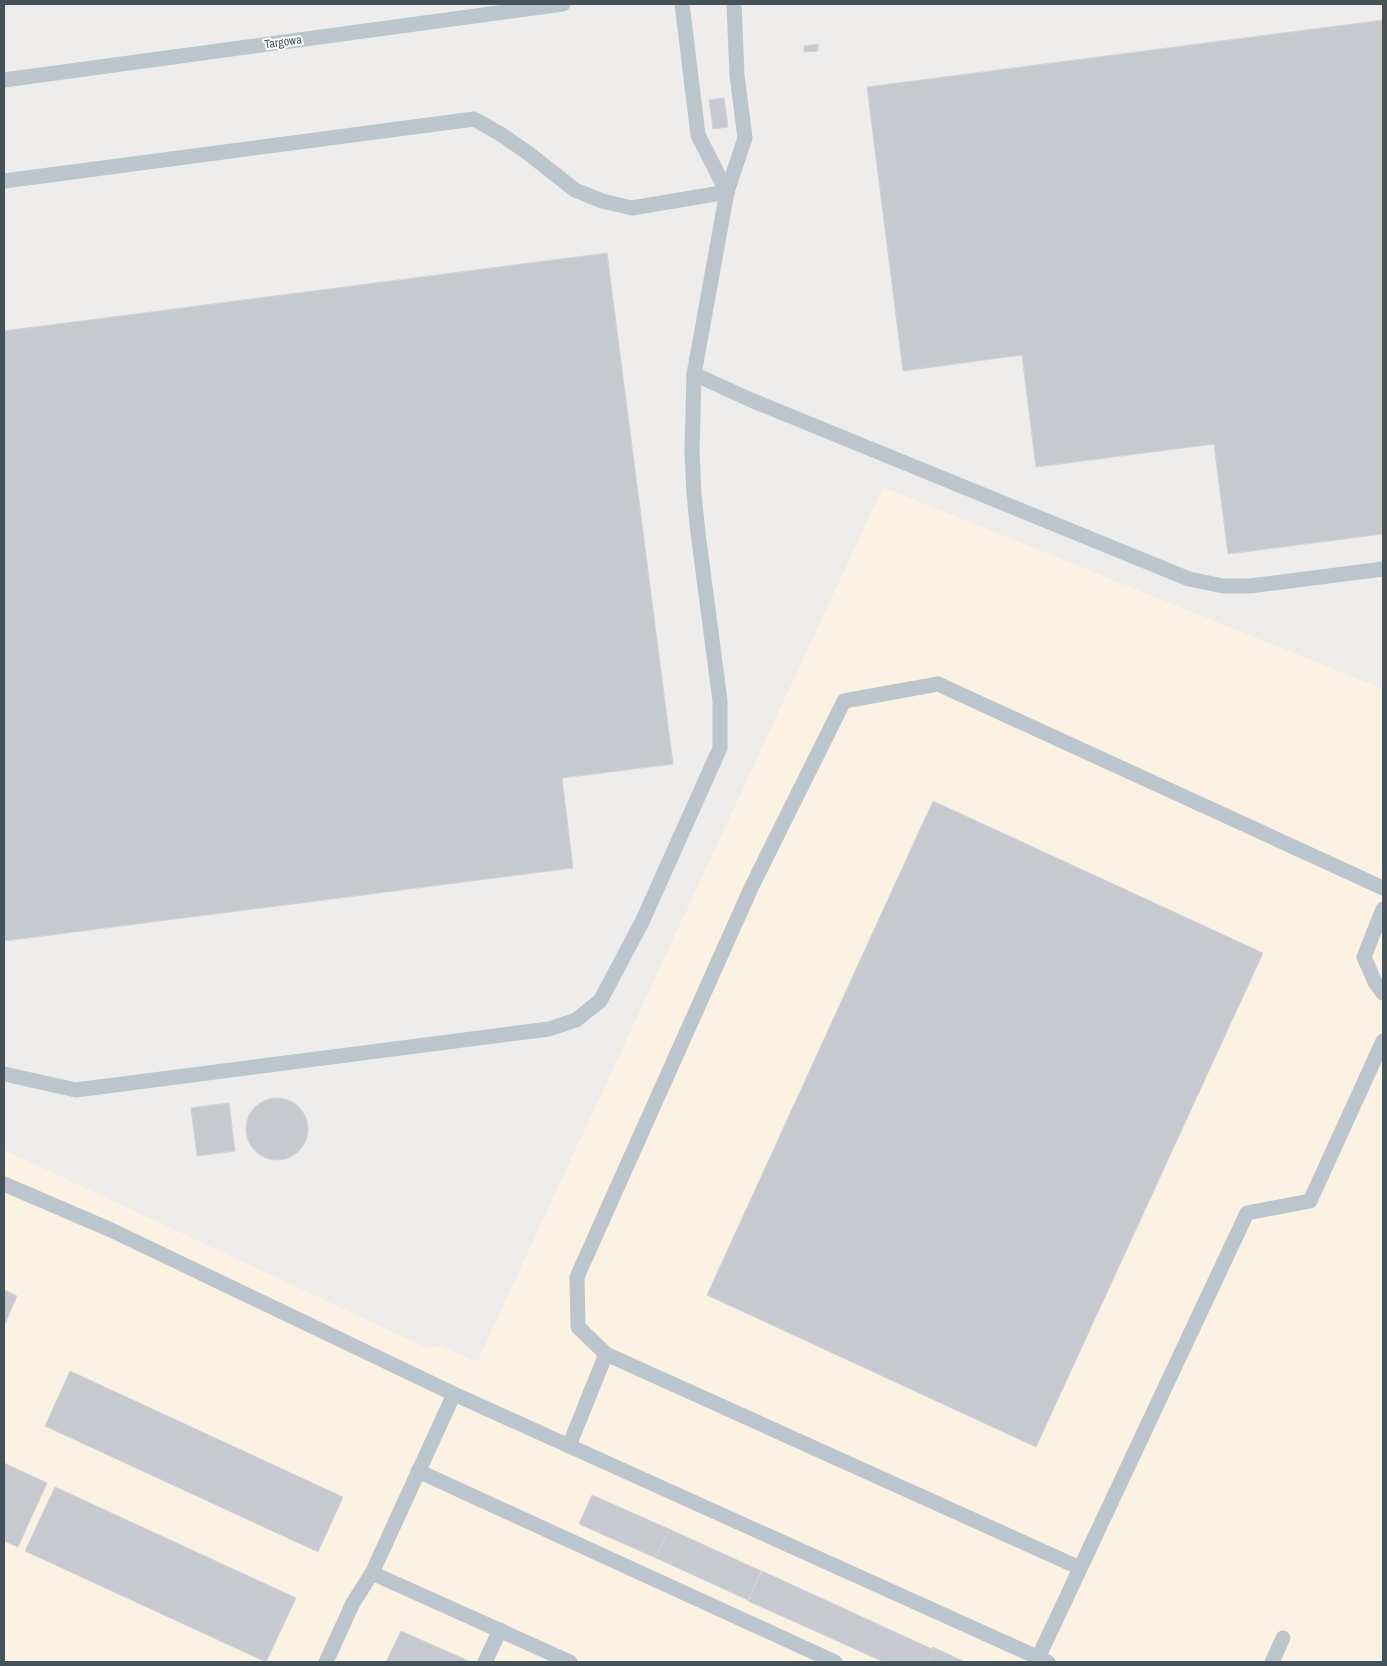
<svg xmlns="http://www.w3.org/2000/svg" width="1387" height="1666" font-family="'Archivo Narrow',sans-serif">
  <style>
    .commercial { fill: #fbf2e4 }
    .building { fill: #c6cacf; stroke: #d0d3d8 }
    .lines { fill: none; stroke-linecap: round; stroke-linejoin: round }
    .lane { stroke: #bac5cc; stroke-width: 15 }
    .labels { text-anchor: middle; dominant-baseline: central; stroke-width: 4; stroke-linejoin: round; paint-order: stroke }
    .street-label { font-size: 12px; fill: #45525a; stroke: #fff }
  </style>
  <rect width="100%" height="100%" fill="#efecec"/>
  <path class="commercial" d="M883,487L1383,689V1662H4V1150L427,1348L441,1346L477,1362Z"/>
  <g class="building">
    <path d="M1383,20V534L1228,554L1214,444L1036,467L1022,355L903,371L867,87Z"/>
    <path d="M818,44V51L804,52V46Z"/>
    <path d="M724,98L728,127L713,129L709,100Z"/>
    <path d="M607,253L673,764L562,778L573,868L4,941V331Z"/>
    <path d="M933,801L1263,953L1036,1447L707,1295Z"/>
    <circle cx="277" cy="1129" r="31"/>
    <path d="M229,1103L235,1151L197,1156L191,1108Z"/>
    <path d="M4,1290L17,1296L4,1326Z"/>
    <path d="M70,1371L343,1497L318,1552L45,1426Z"/>
    <path d="M4,1463L47,1483L18,1547L4,1541Z"/>
    <path d="M55,1487L296,1598L266,1662L25,1551Z"/>
    <path d="M592,1495L669,1529L656,1558L579,1524Z"/>
    <path d="M669,1529L761,1571L748,1600L656,1558Z"/>
    <path d="M762,1571L932,1649L933,1647L935,1648L929,1662H884L748,1601Z"/>
    <path d="M401,1631L471,1662H386Z"/>
    <path d="M935,1648L965,1662H929Z"/>
  </g>
  <g class="lines">
    <g class="lane">
      <path d="M682,4L698,135L727,192"/>
      <path d="M4,80L563,4"/>
      <path d="M4,181L474,119L502,135L528,153L575,190L602,201L632,208L727,192"/>
      <path d="M694,374L751,400L1189,579L1223,586H1250L1383,569"/>
      <path d="M1383,909L1364,957L1375,982L1383,993"/>
      <path d="M4,1074L76,1090L549,1029L576,1020L600,1001L642,922L720,748V701L698,533L694,494L692,452L694,374L727,192L745,138L737,75L734,4"/>
      <path d="M4,1184L111,1230L454,1394L1048,1662"/>
      <path d="M606,1354L1080,1568"/>
      <path d="M569,1446L606,1354L578,1327L577,1277L752,886L844,701L938,684L1383,888"/>
      <path d="M418,1471L835,1662"/>
      <path d="M372,1573L570,1662"/>
      <path d="M1038,1658L1247,1213L1310,1201L1383,1041"/>
      <path d="M326,1662L353,1603L372,1573L454,1394"/>
      <path d="M485,1662L500,1630"/>
      <path d="M1272,1662L1283,1638"/>
    </g>
  </g>
  <g class="labels">
    <g class="street-label">
      <text transform="translate(283 42) rotate(-8)">Targowa</text>
    </g>
  </g>
  <rect width="1387" height="1666" fill="none" stroke="#45525a" stroke-width="10"/>
</svg>
